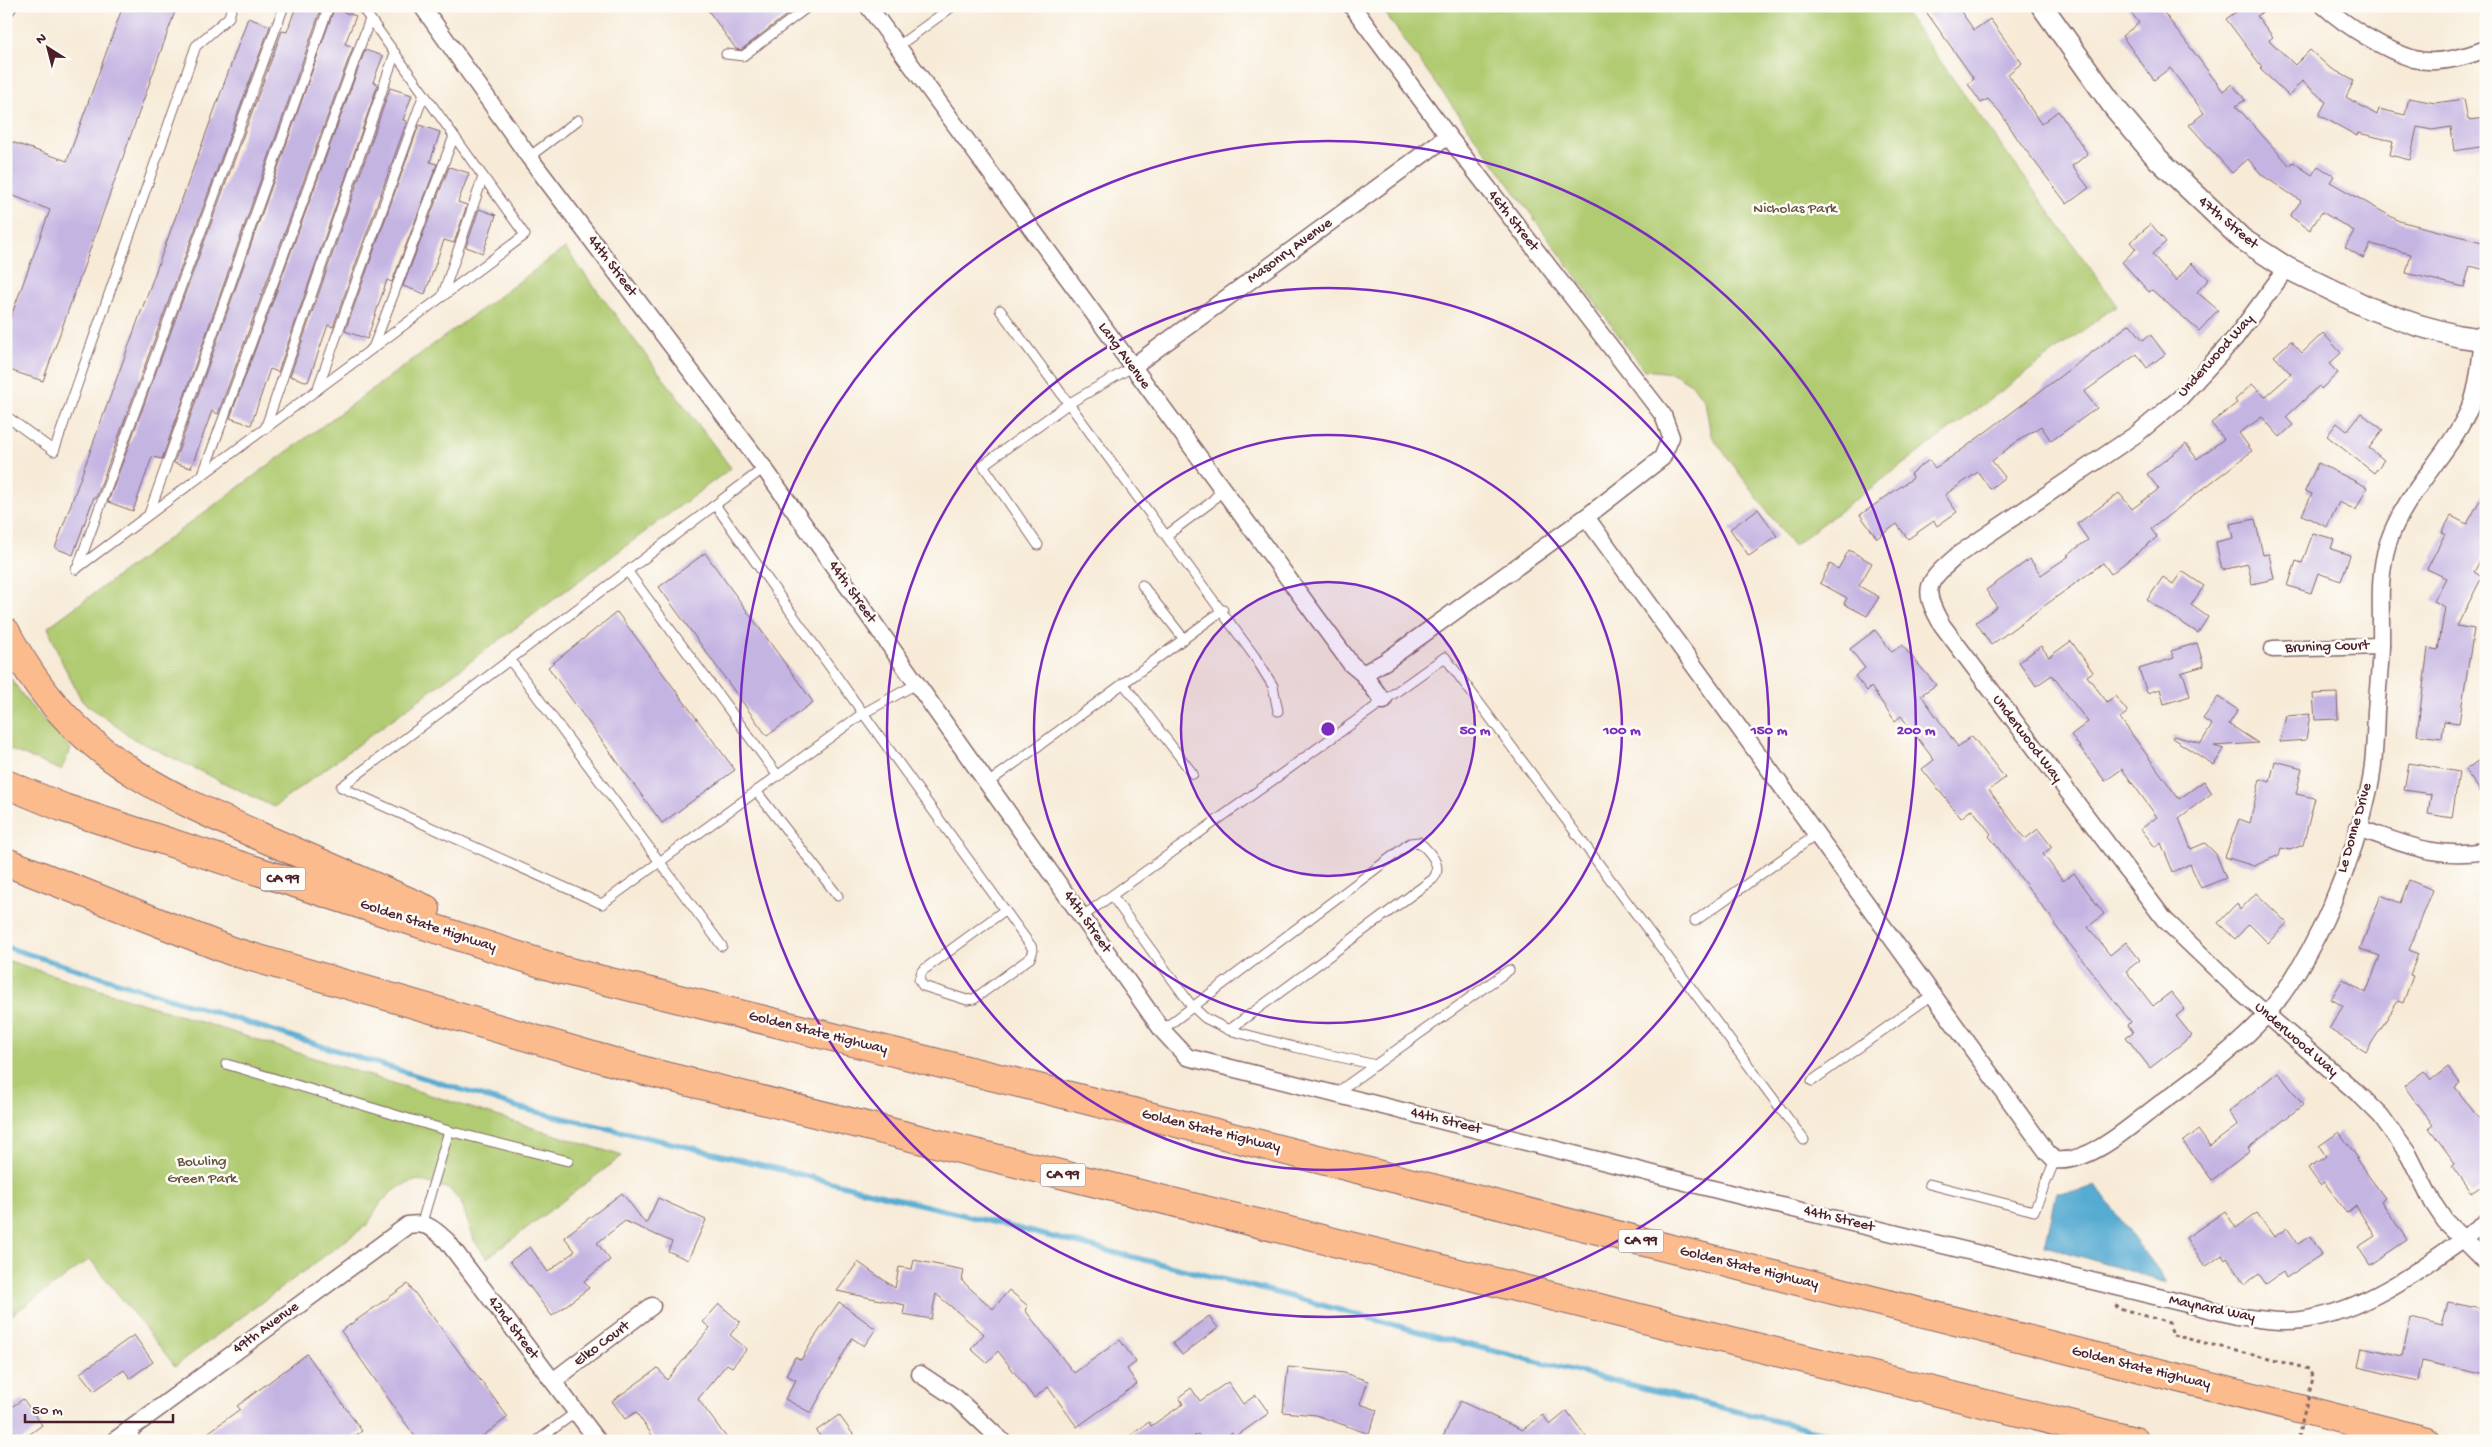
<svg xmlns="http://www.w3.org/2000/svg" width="2492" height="1447" font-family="'Gochi Hand',sans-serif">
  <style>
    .green { fill: #b0cb71; stroke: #7d754e }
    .water { fill: #56abd2; stroke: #50657e }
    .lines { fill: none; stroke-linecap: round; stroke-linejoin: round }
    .stream { stroke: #56abd2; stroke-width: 5.5 }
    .building { fill: #c4b4e2 }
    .service-casing { stroke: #876668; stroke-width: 11 }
    .minor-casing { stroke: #876668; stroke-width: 19 }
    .tertiary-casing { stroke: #876668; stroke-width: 24 }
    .motorway-casing { stroke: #876668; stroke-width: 30 }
    .path { stroke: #876668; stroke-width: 3; stroke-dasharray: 4 4; stroke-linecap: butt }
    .service { stroke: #fff; stroke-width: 9 }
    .minor { stroke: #fff; stroke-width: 16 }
    .tertiary { stroke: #fff; stroke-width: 21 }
    .motorway { stroke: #fbbb8d; stroke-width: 28 }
    .path-bridge { stroke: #876668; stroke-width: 3; stroke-dasharray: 4 4; stroke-linecap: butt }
    .ring { fill: none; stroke: #7b2cbf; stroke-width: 2.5 }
    .labels { text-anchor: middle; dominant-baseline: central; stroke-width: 5; stroke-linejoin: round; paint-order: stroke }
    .shield { fill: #fdfcf7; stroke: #806168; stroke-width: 1 }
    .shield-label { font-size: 14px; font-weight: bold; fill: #4a1f2b }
    .park-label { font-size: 15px; fill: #695340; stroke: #fdfcf7 }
    .street-label { font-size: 15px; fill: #4a1f2b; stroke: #fdfcf7 }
    .centre { fill: #7b2cbf; stroke: #fdfcf7; stroke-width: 2.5 }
    .ring-label { font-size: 15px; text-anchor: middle; font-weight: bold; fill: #7b2cbf; stroke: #fdfcf7; stroke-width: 5; stroke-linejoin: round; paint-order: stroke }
  </style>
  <rect width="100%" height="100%" fill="#fdfcf7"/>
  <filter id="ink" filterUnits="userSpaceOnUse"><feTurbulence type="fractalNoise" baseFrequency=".02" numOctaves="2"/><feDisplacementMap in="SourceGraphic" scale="10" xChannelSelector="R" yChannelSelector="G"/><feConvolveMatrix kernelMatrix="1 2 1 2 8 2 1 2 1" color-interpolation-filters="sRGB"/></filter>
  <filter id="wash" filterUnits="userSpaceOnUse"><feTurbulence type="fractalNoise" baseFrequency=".0096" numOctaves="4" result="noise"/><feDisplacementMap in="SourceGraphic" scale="20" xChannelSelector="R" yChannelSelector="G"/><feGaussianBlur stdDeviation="1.12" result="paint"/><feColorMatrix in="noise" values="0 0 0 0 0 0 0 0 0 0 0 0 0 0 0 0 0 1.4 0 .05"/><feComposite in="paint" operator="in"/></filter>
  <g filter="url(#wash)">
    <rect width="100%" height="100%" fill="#f7ebd8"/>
    <g class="green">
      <path d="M1380,6H1900L2117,305L1793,546L1711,435L1705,402L1693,385L1673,373L1644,370Z"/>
      <path d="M565,248L731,468L274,807L134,739L82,701L62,662L48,627Z"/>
      <path d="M6,672L29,704L71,749L61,770L6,748Z"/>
      <path d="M6,960L622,1156L487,1258L474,1240L461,1202L449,1189L418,1180L403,1185L392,1192L381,1202L368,1224L175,1366L90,1259L6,1319Z"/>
    </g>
    <path class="water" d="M2095,1185L2167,1282L2045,1246L2057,1192L2079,1191Z"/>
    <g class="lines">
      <path class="stream" d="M6,947L520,1108L701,1150L1274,1292L1442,1338L1856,1441"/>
    </g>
    <g id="blocks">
      <g class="building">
        <path d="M123,6H177L43,381L6,369V330L50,210L6,193V140L67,161Z"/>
        <path d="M296,6H322L162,459L152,457L133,511L108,502L282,31L287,32Z"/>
        <path d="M705,6H798L741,50L736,49Z"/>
        <path d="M1922,6H1957L1974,30L1990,19L2022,63L2008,74L2041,124L2058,111L2088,154L2072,166L2089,188L2067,204L2019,141L2000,112L1988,99L1981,103L1968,84L1974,79Z"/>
        <path d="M2126,6H2159L2223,91L2232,84L2245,100L2236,106L2290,166L2293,162L2312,175L2318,166L2334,176L2330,182L2399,221L2486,243V270L2470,266L2464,287L2406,273L2411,254L2371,244L2363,258L2345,247L2354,231L2322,212L2310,230L2290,216L2301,201L2262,175L2248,159L2232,173L2189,125L2204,113L2170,68L2154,80L2140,61L2122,36L2139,23Z"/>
        <path d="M2244,6H2270L2257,16L2273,37L2269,40L2295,65L2310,50L2329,67L2354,81L2346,97L2377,115L2379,109L2405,115L2409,98L2435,103L2464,99L2468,120L2486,118V146L2454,151L2451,127L2432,130L2417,127L2410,160L2390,155L2393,141L2358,133L2357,136L2319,115L2326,102L2302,81L2289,96L2260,69L2262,67L2226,19Z"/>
        <path d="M334,9L356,16L345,44L353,47L218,414L212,411L191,468L174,463Z"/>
        <path d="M248,18L270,26L96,498L94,497L73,555L55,548Z"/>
        <path d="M365,50L383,56L373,82L378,84L278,372L270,369L251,425L230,418Z"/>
        <path d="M390,88L412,95L403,120L407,121L333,327L328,325L308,382L290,376Z"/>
        <path d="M419,125L440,132L430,162L437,164L392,282L387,280L367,339L345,331Z"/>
        <path d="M449,167L469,173L458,202L467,205L454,243L444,240L425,294L403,286Z"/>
        <path d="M479,209L496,215L483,253L466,247Z"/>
        <path d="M2151,224L2166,242L2152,254L2176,281L2191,263L2209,279L2197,292L2218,310L2199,331L2152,290L2149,292L2122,262L2136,249L2130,242Z"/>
        <path d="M2130,324L2143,340L2150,334L2165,354L2147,368L2137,354L2084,392L2097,408L2051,441L2041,426L2012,445L1992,461L2005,477L1990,489L1978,472L1945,495L1957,512L1937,526L1934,521L1908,539L1897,524L1877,538L1860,515L1913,478L1910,474L1929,460L1935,468L1963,449Z"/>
        <path d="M2323,333L2341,353L2329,364L2338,373L2321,389L2319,386L2286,417L2293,425L2280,437L2262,417L2239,433L2252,451L2151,529L2157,537L2111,574L2103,563L1991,645L1976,622L1997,607L1986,590L2030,559L2041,575L2069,556L2067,555L2088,540L2077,524L2119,493L2132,509L2159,489L2147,474L2186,444L2197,459L2224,439L2211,423L2237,403L2235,400L2252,384L2265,397L2291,374L2274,356L2291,341L2302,353Z"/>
        <path d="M2361,413L2383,430L2369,448L2384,460L2374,473L2327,436L2337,423L2347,431Z"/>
        <path d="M2318,463L2367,487L2356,510L2339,502L2327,527L2302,515L2312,494L2305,491Z"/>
        <path d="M2486,489V550L2474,572L2482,577L2457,626L2474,629L2459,723L2444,721L2442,738L2417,735L2428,648L2438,650L2445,607L2434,601L2446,578L2427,569L2445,534L2442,532L2451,516L2467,524Z"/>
        <path d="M1758,509L1777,536L1749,556L1730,529Z"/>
        <path d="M2255,519L2263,555L2269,554L2274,579L2252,584L2248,564L2222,570L2216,542L2233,538L2230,524Z"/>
        <path d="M2313,533L2334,539L2331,549L2350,555L2341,581L2318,573L2311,593L2288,586L2296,561L2302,563Z"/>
        <path d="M1849,550L1872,563L1859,586L1879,597L1867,616L1844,604L1847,598L1820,583L1830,564L1838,569Z"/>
        <path d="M705,553L813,702L767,736L659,587Z"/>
        <path d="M2182,571L2204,586L2191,605L2208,617L2198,633L2147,600L2163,577L2173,584Z"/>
        <path d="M617,612L735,770L662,823L548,667Z"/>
        <path d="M1875,630L1892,652L1902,645L1936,685L1921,695L1958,747L1972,736L2005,778L1989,790L2025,839L2038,829L2052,847L2043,854L2063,881L2074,873L2104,914L2088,927L2110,955L2126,942L2140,960L2126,971L2153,1006L2171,992L2185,1009L2176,1016L2192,1036L2150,1068L2126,1037L2133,1032L2128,1025L2131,1022L2054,924L2055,923L1989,836L1991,834L1972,809L1961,818L1922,769L1934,760L1901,716L1895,721L1871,687L1867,691L1855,676L1865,668L1850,649Z"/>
        <path d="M2071,641L2093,672L2087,676L2107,702L2115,696L2128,712L2120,718L2179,799L2204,781L2212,793L2179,818L2191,849L2205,843L2216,854L2226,878L2201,888L2190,864L2173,872L2161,843L2155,847L2141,829L2157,817L2122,769L2105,781L2071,735L2088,722L2052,675L2036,686L2019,662L2041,646L2049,657Z"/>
        <path d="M2197,643L2204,666L2180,673L2184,676L2190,696L2164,704L2160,689L2147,693L2139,669L2174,658L2171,651Z"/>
        <path d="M2337,693L2338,719L2315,720L2313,694Z"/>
        <path d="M2218,697L2238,710L2229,724L2258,743L2214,746L2224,749L2214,765L2172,738L2173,736L2201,743L2212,725L2203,719Z"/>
        <path d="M2310,714L2306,740L2280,742L2286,716Z"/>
        <path d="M2486,755V799L2465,770Z"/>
        <path d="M2275,761L2302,768L2296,794L2315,798L2303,845L2290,850L2281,848L2279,855L2254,866L2225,857L2239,819L2250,823L2260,779L2270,782Z"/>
        <path d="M2409,763L2459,772L2452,818L2428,814L2431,794L2404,790Z"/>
        <path d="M2409,880L2433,890L2409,950L2418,954L2410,975L2413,976L2403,1003L2398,1001L2366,1052L2329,1029L2343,1006L2331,999L2343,979L2366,993L2380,956L2360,949L2368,928L2381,895L2400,903Z"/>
        <path d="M2256,893L2287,923L2268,943L2249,924L2235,939L2218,923L2237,903L2240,910Z"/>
        <path d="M2448,1067L2460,1083L2455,1087L2486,1128V1183L2471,1193L2452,1166L2455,1163L2429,1128L2433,1125L2404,1086L2424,1071L2431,1080Z"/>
        <path d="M2278,1072L2303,1105L2248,1148L2250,1151L2212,1180L2183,1142L2198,1130L2210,1146L2238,1125L2228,1112Z"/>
        <path d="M2339,1132L2358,1158L2356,1159L2385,1198L2381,1201L2407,1240L2370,1265L2358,1247L2375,1236L2356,1206L2347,1213L2324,1182L2320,1185L2308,1168L2326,1156L2319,1146Z"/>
        <path d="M622,1193L646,1224L658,1198L706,1220L688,1260L668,1251L672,1242L625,1221L597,1243L610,1260L584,1281L589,1288L552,1316L510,1261L530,1247L548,1272L575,1251L564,1237Z"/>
        <path d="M2225,1211L2236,1228L2257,1213L2274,1237L2287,1228L2298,1244L2310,1236L2322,1254L2286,1278L2283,1272L2266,1284L2259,1274L2245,1284L2227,1258L2225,1260L2222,1255L2205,1267L2186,1238Z"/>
        <path d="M914,1260L964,1270L962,1281L993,1309L1009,1290L1028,1306L1025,1310L1074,1373L1120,1340L1136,1362L1127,1369L1137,1384L1077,1427L1048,1387L1034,1398L998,1351L987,1363L971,1349L984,1334L936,1294L931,1319L903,1314L905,1305L837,1291L858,1262L895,1288L899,1267L912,1269Z"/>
        <path d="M408,1284L508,1417L476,1441H418L341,1331Z"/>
        <path d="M839,1302L876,1329L864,1346L852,1338L811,1413L785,1399L796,1380L786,1375L795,1357L801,1360L814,1338Z"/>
        <path d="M2448,1302L2486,1310V1375L2422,1361L2418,1381L2358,1367L2362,1347L2402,1356L2411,1318L2442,1326Z"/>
        <path d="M719,1304L740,1322L730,1335L747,1349L732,1367L727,1364L698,1399L729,1441H656L636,1412L625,1419L612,1401L658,1368L667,1380L710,1328L703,1322Z"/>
        <path d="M1209,1316L1218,1328L1182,1355L1173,1343Z"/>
        <path d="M134,1335L153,1362L130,1378L124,1370L94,1391L80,1373Z"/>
        <path d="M307,1354L362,1431L348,1441H197L240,1409L237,1406Z"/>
        <path d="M1288,1367L1344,1373L1368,1381L1360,1404L1377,1410L1369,1434L1316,1415L1283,1412Z"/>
        <path d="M1228,1382L1243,1404L1256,1395L1269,1413L1235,1437L1232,1432L1220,1441H1202L1198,1434L1188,1441H1123L1149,1422L1151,1426L1183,1404L1179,1397L1191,1388L1200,1401Z"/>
        <path d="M23,1399L42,1425L21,1441H6V1411Z"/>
        <path d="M1460,1401L1522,1430L1543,1415L1550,1425L1567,1411L1589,1441H1441Z"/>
        <path d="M839,1415L858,1441H824L816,1431Z"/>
      </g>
    </g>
  </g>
  <g filter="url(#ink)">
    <use href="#blocks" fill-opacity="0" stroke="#876668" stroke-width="1"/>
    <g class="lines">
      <g class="service-casing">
        <g id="service">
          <path d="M6,15L13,6"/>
          <path d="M897,47L953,6"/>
          <path d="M726,54L743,56L809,6"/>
          <path d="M529,157L578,120"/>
          <path d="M442,297L483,177"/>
          <path d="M1000,310L1255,657L1273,686L1278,711"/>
          <path d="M373,348L454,136"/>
          <path d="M317,390L424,94"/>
          <path d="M6,416L54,451L196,46L229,17L232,6"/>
          <path d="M265,429L395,53"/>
          <path d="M764,468L341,787L602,904L862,714L918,683"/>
          <path d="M203,474L370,19"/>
          <path d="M716,506C820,654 925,800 1031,946L1033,950L1030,958L974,999L967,1000L923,986L919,980L922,971L1005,910"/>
          <path d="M149,514L329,6"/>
          <path d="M1167,535L1210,503L1222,490"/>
          <path d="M1038,545L983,465L1068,404L1132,367"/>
          <path d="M76,569L525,235L361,6"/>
          <path d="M77,569L284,6"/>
          <path d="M628,572L778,776"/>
          <path d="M1142,585L1184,639"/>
          <path d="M510,660L722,946"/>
          <path d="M1123,683L1193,774"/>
          <path d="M988,783L1223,610"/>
          <path d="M756,791L838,896"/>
          <path d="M1112,896L1191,1005L1205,1018L1229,1030L1294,1047L1376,1065"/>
          <path d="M1083,916L1445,657L1804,1140"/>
          <path d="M1695,921L1816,835"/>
          <path d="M1162,1030L1410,843L1419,842C1429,851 1444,866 1433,879L1229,1030"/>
          <path d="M226,1064L449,1131L568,1161"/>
          <path d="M1812,1081L1932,995"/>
          <path d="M1336,1093L1509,970"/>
          <path d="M1929,1184L2034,1211L2055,1160"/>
          <path d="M422,1222L449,1131"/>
          <path d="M129,1430L137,1441"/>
          <path d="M537,1441L576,1412"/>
        </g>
      </g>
      <g class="minor-casing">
        <g id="minor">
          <path d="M422,6L529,157L764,468L1162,1030L1187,1057L1769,1203L2237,1316C2258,1319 2281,1323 2302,1320C2372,1310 2430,1262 2486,1222"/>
          <path d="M868,6L1351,664L1363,674L1383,701"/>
          <path d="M1352,6L1448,136L1663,415L1671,437L1662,458L1586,517L1386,661L1363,674"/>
          <path d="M2324,6C2346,26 2385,50 2414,59C2436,65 2465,57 2486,49"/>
          <path d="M2287,268L2235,338L2180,398L2138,433L1959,554C1927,582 1920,587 1942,625L2164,919L2237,989L2362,1097L2381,1116L2409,1155L2433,1203L2445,1221L2486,1262"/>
          <path d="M1132,367L1448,136"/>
          <path d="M1586,517L2047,1152L2055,1160C2093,1164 2135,1121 2165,1100C2200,1074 2238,1047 2267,1014C2317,954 2354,861 2370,785C2375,761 2375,735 2376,711C2378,690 2380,668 2381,647C2382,612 2377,578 2388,543C2405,491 2451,454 2472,403C2479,384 2480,361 2483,340"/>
          <path d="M2273,649L2381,646"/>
          <path d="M2358,828C2406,844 2433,859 2486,851"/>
          <path d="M920,1374L956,1398L1002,1441"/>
          <path d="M553,1381L652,1306"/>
          <path d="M114,1441L408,1225C427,1222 433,1228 447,1241L598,1441"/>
        </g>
      </g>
      <g class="tertiary-casing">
        <path id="tertiary" d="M2042,6L2114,107L2157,158L2242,239L2287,268L2369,308L2417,325L2458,336L2486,340"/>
      </g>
      <g class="motorway-casing">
        <g id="motorway">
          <path d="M6,632C13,647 22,660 31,674C91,764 178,800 273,842C324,864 375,887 426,909"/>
          <path d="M6,784L64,808L562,970L1031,1086L2427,1441"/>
          <path d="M6,862L231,951L645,1071L2135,1441"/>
        </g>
      </g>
      <path class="path" d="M2117,1304L2116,1307L2169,1323L2173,1335"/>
      <use href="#service" class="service"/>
      <use href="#minor" class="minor"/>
      <use href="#tertiary" class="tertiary"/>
      <use href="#motorway" class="motorway"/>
      <path class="path-bridge" d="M2173,1335L2309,1369L2313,1378L2297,1441"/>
    </g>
  </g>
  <circle cx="1328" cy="729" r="147" fill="#7b2cbf" fill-opacity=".12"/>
  <g class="ring">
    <circle cx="1328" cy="729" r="147"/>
    <circle cx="1328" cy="729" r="294"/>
    <circle cx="1328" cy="729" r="441"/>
    <circle cx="1328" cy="729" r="588"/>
  </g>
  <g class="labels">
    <g class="shield">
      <rect x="260.5" y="867.5" width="45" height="23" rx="4"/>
      <rect x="1040.5" y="1163.5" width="45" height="23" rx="4"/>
      <rect x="1618.5" y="1229.5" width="45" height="23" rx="4"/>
    </g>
    <g class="shield-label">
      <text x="283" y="879">CA 99</text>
      <text x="1063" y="1175">CA 99</text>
      <text x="1641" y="1241">CA 99</text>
    </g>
    <g class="park-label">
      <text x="1795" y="209">Nicholas Park</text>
      <text x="202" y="1162">Bowling<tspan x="202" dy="17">Green Park</tspan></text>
    </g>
    <g class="street-label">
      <text transform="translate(1513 221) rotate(52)">46th Street</text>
      <text transform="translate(2228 223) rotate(40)">47th Street</text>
      <text transform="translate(1290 251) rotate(-36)">Masonry Avenue</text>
      <text transform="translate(612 266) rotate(53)">44th Street</text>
      <text transform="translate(1124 356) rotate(54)">Lang Avenue</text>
      <text transform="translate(2216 356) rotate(-48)">Underwood Way</text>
      <text transform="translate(852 592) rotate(55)">44th Street</text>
      <text transform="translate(2327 647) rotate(-2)">Bruning Court</text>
      <text transform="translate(2027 739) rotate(53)">Underwood Way</text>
      <text transform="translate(2355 828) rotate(-74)">Le Donne Drive</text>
      <text transform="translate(1087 922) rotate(55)">44th Street</text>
      <text transform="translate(428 926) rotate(18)">Golden State Highway</text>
      <text transform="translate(818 1033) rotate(14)">Golden State Highway</text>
      <text transform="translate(2296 1040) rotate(41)">Underwood Way</text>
      <text transform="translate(1446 1121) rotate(14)">44th Street</text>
      <text transform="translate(1211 1131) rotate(14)">Golden State Highway</text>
      <text transform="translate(1839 1219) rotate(14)">44th Street</text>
      <text transform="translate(1749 1268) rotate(14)">Golden State Highway</text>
      <text transform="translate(2212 1309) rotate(12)">Maynard Way</text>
      <text transform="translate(266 1328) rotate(-36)">49th Avenue</text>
      <text transform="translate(513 1328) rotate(53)">42nd Street</text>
      <text transform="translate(602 1344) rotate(-37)">Elko Court</text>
      <text transform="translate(2141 1368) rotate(14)">Golden State Highway</text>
    </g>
  </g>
  <circle cx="1328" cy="729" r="8" class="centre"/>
  <g class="ring-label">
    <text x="1475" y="734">50 m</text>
    <text x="1622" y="734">100 m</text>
    <text x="1769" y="734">150 m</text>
    <text x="1916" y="734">200 m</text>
  </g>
  <rect width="2492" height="1447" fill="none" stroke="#fdfcf7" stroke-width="25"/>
  <g transform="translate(48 48) rotate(324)" stroke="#fdfcf7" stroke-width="4" paint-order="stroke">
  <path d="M0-4L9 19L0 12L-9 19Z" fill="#4a1f2b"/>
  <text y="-8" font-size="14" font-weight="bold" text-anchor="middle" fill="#4a1f2b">N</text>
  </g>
  <path d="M25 1414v8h148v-8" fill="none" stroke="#4a1f2b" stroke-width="2.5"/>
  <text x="32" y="1414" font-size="15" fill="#4a1f2b" stroke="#fdfcf7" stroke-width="4" paint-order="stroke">50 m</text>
</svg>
